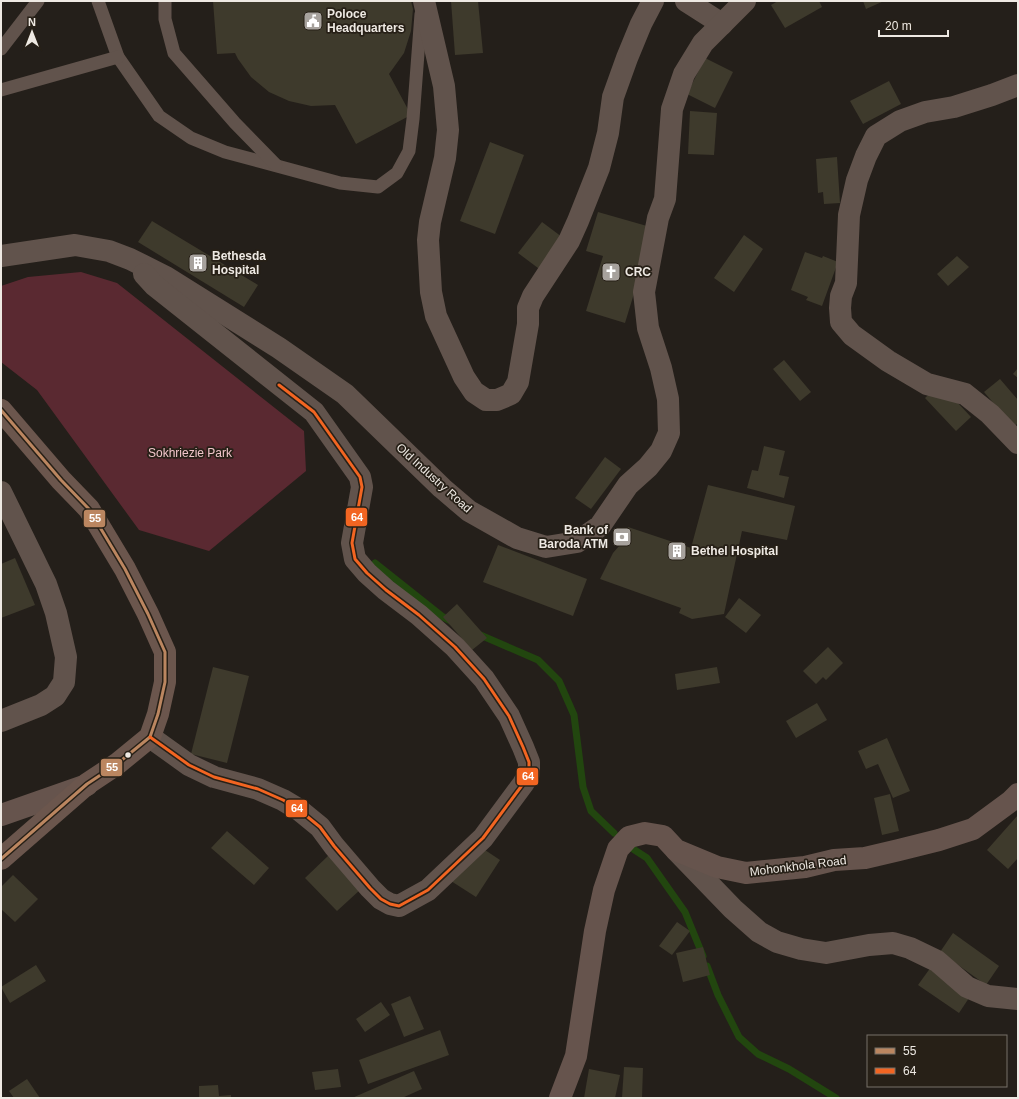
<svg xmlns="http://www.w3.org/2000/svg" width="1019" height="1099" font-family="Helvetica,sans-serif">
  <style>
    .green { fill: #5a2931 }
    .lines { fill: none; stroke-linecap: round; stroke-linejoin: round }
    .stream { stroke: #22460f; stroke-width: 7 }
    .building { fill: #3e3a2c }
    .lane { stroke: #61534c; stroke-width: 13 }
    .street { stroke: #61534c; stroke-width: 22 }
    .secondary { stroke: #66544d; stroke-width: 22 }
    .highway { stroke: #6b564d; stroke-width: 22 }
    .bus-1-casing { stroke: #272017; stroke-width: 6 }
    .bus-2-casing { stroke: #272017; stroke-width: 6 }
    .bus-1 { stroke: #bb8660; stroke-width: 3 }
    .bus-2 { stroke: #f26522; stroke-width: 3 }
    .bus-dot { fill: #eee9e3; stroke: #272017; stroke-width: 1.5 }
    .labels { text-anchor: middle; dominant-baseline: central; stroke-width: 3.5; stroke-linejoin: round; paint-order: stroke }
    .poi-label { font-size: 12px; font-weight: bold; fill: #eee9e3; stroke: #272017; text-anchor: start }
    .park-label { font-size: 12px; fill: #f1c5ca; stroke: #272017 }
    .street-label { font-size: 12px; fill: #eee9e3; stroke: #272017 }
    .line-badge { stroke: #272017; stroke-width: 1.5 }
    .badge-label { font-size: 11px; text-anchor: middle; font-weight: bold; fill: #fff }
  </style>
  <rect width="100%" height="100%" fill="#241f1a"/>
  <path class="green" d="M81,272L117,283L304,431L306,471L209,551L139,530L37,390L1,362V286L28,277Z"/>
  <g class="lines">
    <g class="stream">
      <path d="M375,563L443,617L451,621"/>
      <path d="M478,634L538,660L559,681L574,715L583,787L591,811L614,833"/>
      <path d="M630,847L647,858L685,912L703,956"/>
      <path d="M707,966L718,995L739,1037L758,1054L789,1069L836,1098"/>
    </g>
  </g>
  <g class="building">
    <path d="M213,1H411L413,9L411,31L404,53L389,74L411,115L356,144L335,105L311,106L289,101L269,92L251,77L238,59L235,53L217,54Z"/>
    <path d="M451,1H478L483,53L455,55Z"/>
    <path d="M778,1H819L822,7L785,28L771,5Z"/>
    <path d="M863,1H884L866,9Z"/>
    <path d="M705,58L733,72L715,108L687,94Z"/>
    <path d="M889,81L901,104L863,124L850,101Z"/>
    <path d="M690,111L717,113L714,155L688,154Z"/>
    <path d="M490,142L524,155L495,234L460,221Z"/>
    <path d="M837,157L840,203L824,204L823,192L818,193L816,159Z"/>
    <path d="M598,212L654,228L625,323L586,311L603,256L586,251Z"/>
    <path d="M152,221L258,285L244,307L138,242Z"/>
    <path d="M542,222L566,240L542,271L518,253Z"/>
    <path d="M744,235L763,249L734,292L714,278Z"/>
    <path d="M805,252L822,258L823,256L838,262L822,306L806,300L808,297L791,290Z"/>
    <path d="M957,256L969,267L948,286L937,274Z"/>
    <path d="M784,360L811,392L800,401L773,369Z"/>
    <path d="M1018,368V378L1013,374Z"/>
    <path d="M1000,379L1018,400V423L1014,427L984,392Z"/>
    <path d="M940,384L971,417L956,431L925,398Z"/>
    <path d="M764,446L785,451L779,475L789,477L784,498L747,488L752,470L758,471Z"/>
    <path d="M605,457L621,469L591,509L575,498Z"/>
    <path d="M708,485L795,506L787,540L742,531L724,614L692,619L679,613L681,608L600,579L613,553L626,538L628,527L691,548Z"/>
    <path d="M498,545L587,579L573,616L483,582Z"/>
    <path d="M15,558L35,605L1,618V564Z"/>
    <path d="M739,598L761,615L746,633L725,617Z"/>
    <path d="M457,604L487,638L472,650L443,617Z"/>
    <path d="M828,647L843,663L826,680L823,677L816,684L803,671Z"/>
    <path d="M213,667L249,676L227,763L191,754Z"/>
    <path d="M717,667L720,683L677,690L675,674Z"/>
    <path d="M817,703L827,720L796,738L786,721Z"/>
    <path d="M887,738L910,791L893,798L878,764L866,769L858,751Z"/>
    <path d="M890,794L899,831L882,835L874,798Z"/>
    <path d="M1018,815V858L1008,869L987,850Z"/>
    <path d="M227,831L269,868L254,885L211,848Z"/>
    <path d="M476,844L500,860L476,897L451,881Z"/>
    <path d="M329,855L361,889L337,911L305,878Z"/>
    <path d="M13,875L38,899L15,922L1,909V887Z"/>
    <path d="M677,922L690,931L672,955L659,946Z"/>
    <path d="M953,933L999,966L986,985L940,952Z"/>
    <path d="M703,947L710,975L683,982L676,953Z"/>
    <path d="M36,965L46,981L10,1003L1,987Z"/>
    <path d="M931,967L971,995L959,1013L918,985Z"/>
    <path d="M410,996L424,1029L404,1037L391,1004Z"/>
    <path d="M381,1002L390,1015L365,1032L356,1019Z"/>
    <path d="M440,1030L449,1055L368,1084L359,1060Z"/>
    <path d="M624,1067L643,1068L642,1098H622Z"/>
    <path d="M338,1069L341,1087L315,1090L312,1072Z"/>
    <path d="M589,1069L620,1075L615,1098H584Z"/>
    <path d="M414,1071L422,1089L402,1098H352Z"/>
    <path d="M27,1079L40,1098H14L9,1091Z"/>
    <path d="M218,1085L219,1096L231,1095V1098H199V1086Z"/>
  </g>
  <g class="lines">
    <g class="lane">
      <path d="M98,1L118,57L159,116L191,138L225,152L340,183L378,187L397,173L409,151L413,119L421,14"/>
      <path d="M165,1V19L174,53L235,123L276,165"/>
      <path d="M1,49L38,1"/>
      <path d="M1,90L118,57"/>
    </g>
    <g class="street">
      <path d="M424,1L444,86L448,130L445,158L430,222L428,240L431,292L436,316L464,377L474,392L486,400H497L511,394L518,382L528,324V308L533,296L569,241L578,221L599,168L608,133L613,97L627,58L641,24L653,1"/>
      <path d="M686,1L722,24"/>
      <path d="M1018,85L992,95L954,107L925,112L900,121L876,136L866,156L857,180L849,215L846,283L841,296L840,308L841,322L852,335L888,361L927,384L965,394L990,414L1018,443"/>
      <path d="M1,256L75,245L109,251L130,259L166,277L279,348L345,394L442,488L469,511L517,538L546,547L577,542L600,526L628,485L648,467L661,451L669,433L668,399L661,368L648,328L644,292L658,218L665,199L672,109L684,74L703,43L745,1"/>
      <path d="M144,274L155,286L314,412L360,477L362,487L352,543L355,559L367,573L386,590L419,615L455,647L484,679L509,716L523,747L529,762V774L523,784L483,838L428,890L399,906L390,904L381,899L370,888L334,846L320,827L298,809L283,800L258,789L214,777L189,765L150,737"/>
      <path d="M1,492L46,584L56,613L66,657L64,682L55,696L41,705L1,721"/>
      <path d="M676,850L733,909L759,932L777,942L801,949L826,953L869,945L893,943L910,948L937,961L967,987L988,996L1018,999"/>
    </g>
    <g class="secondary">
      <path d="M1,815L87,785"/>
      <path d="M560,1098L576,1056L595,931L604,890L618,849L629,837L645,833L663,836L676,850L717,867L746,873L805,867L834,860L865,858L899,850L939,840L973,829L1011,801L1018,794"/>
    </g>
    <path class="highway" d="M1,410L61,480L89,509L125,569L148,614L165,652V682L158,714L150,737L117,764L87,784L1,859"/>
    <g class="bus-1-casing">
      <path id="bus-1" d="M1,410L61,480L89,509L125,569L148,614L165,652V682L158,714L150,737L117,764L87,784L1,859"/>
    </g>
    <g class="bus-2-casing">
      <path id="bus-2" d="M150,737L189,765L214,777L258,789L283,800L298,809L320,827L334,846L370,888L381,899L390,904L399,906L428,890L483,838L523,784L529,774V762L523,747L509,716L484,679L455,647L419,615L386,590L367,573L355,559L352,543L362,487L360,477L314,412L279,385"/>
    </g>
    <use href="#bus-1" class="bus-1"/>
    <use href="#bus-2" class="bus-2"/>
  </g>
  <defs>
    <g id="civic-square" transform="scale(1)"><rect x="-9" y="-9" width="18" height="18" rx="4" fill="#a7a29d" stroke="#272017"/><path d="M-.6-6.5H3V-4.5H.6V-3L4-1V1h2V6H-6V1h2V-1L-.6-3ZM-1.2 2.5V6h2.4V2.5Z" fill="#fff"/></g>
    <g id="building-square" transform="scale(1)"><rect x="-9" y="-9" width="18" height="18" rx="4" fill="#a7a29d" stroke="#272017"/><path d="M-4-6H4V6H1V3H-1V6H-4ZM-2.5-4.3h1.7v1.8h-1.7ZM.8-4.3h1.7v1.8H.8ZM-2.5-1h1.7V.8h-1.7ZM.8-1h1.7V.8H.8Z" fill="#fff"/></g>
    <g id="church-square" transform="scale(1)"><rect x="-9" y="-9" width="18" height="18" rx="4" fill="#a7a29d" stroke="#272017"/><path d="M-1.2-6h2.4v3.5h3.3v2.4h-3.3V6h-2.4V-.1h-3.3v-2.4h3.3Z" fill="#fff"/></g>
    <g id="bank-square" transform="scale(1)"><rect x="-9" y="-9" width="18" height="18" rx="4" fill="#a7a29d" stroke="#272017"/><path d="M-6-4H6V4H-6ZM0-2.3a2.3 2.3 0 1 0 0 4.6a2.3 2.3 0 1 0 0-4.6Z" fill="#fff"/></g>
  </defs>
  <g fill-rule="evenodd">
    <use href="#civic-square" x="313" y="21"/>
    <use href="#building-square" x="198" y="263"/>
    <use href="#church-square" x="611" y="272"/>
    <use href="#bank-square" x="622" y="537"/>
    <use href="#building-square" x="677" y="551"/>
  </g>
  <circle class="bus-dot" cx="128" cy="755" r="3.5"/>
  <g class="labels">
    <g class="poi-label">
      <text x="327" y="14">Poloce<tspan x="327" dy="14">Headquarters</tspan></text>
      <text x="212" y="256">Bethesda<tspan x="212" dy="14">Hospital</tspan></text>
      <text x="625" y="272">CRC</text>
      <text x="608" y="530" text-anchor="end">Bank of<tspan x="608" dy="14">Baroda ATM</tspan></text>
      <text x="691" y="551">Bethel Hospital</text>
    </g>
    <g class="park-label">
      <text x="190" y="453">Sokhriezie Park</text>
    </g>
    <g class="street-label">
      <text transform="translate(434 478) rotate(42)">Old Industry Road</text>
      <text transform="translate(798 866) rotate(-7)">Mohonkhola Road</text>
    </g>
  </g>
  <g class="line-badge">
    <rect x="345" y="507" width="23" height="20" rx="4" fill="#f26522"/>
    <rect x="83" y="509" width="23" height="19" rx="4" fill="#bb8660"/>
    <rect x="100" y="758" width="23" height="19" rx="4" fill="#bb8660"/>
    <rect x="516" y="767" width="23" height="19" rx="4" fill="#f26522"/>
    <rect x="285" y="799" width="23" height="19" rx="4" fill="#f26522"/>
  </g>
  <g class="badge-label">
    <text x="357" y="521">64</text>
    <text x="95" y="522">55</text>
    <text x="112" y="771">55</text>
    <text x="528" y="780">64</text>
    <text x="297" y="812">64</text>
  </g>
  <rect width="1019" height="1099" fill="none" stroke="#eee9e3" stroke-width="4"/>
  <rect x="867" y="1035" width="140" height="52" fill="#272017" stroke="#777069"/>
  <rect x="875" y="1048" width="20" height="6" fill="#bb8660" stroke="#777069"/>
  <text x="903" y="1055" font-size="12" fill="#eee9e3">55</text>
  <rect x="875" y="1068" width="20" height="6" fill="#f26522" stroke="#777069"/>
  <text x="903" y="1075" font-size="12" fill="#eee9e3">64</text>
  <g transform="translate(32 32)" stroke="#272017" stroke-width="3" paint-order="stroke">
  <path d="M0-3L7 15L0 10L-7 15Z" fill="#eee9e3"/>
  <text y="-6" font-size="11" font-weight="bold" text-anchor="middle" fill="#eee9e3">N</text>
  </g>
  <path d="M879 30v6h69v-6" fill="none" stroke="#eee9e3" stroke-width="2"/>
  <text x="885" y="30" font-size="12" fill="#eee9e3" stroke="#272017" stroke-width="3" paint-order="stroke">20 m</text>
</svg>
